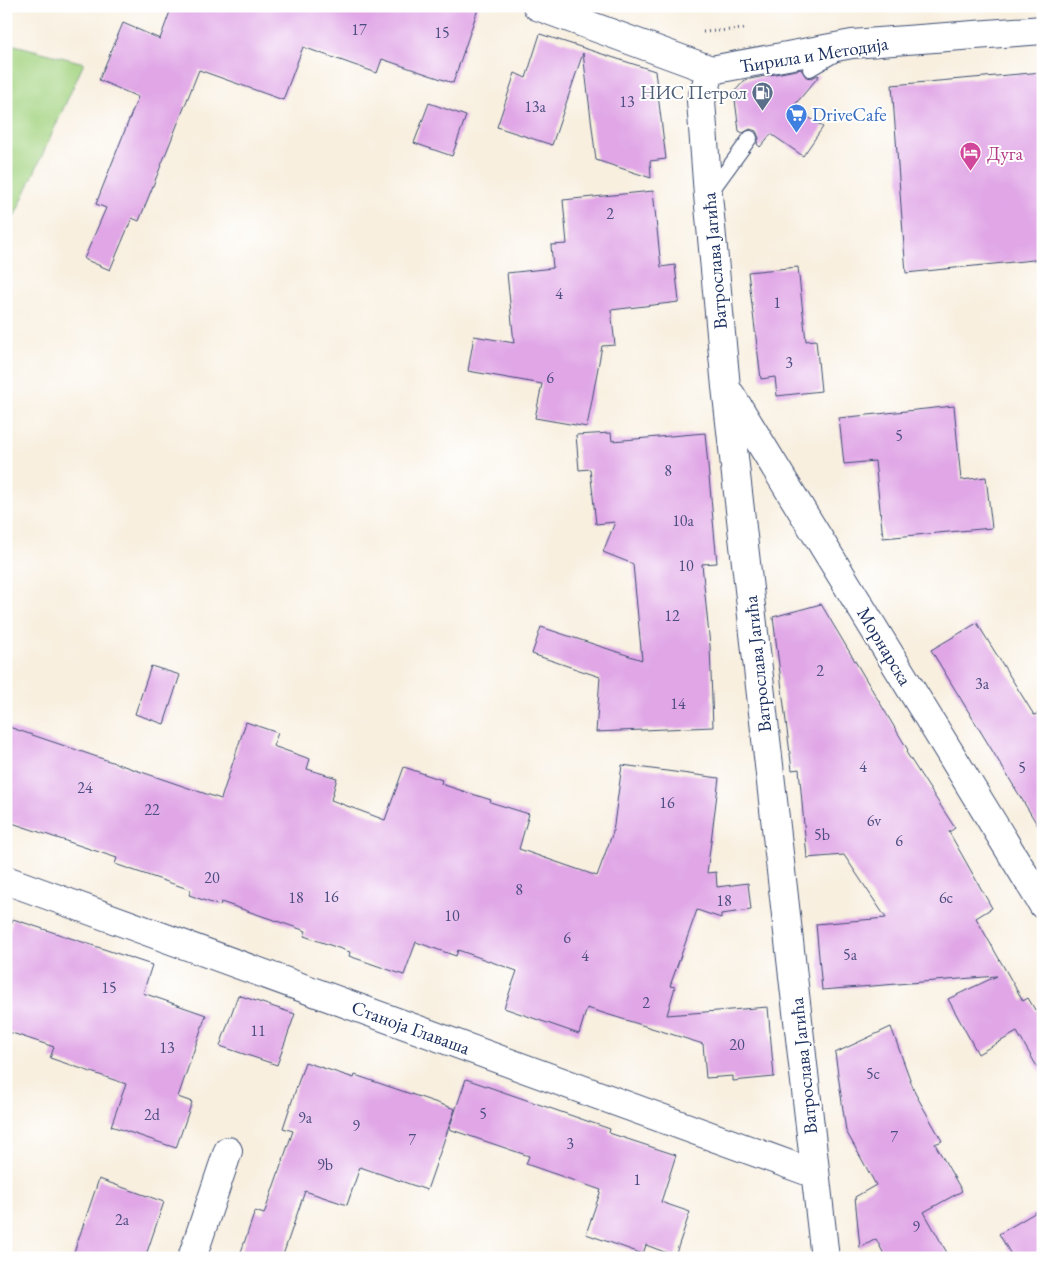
<svg xmlns="http://www.w3.org/2000/svg" width="1049" height="1264" viewBox="0 0 1049 1264" font-family="'EB Garamond',serif">
  <style>
    .green { fill: #a4d482; stroke: #608270 }
    .building { fill: #e0a6e6 }
    .lines { fill: none; stroke-linecap: round; stroke-linejoin: round }
    .lane-casing { stroke: #3c4c71; stroke-width: 16 }
    .street-casing { stroke: #3c4c71; stroke-width: 30 }
    .secondary-casing { stroke: #3c4c71; stroke-width: 30 }
    .path { stroke: #3c4c71; stroke-width: 3; stroke-dasharray: 1 4; stroke-linecap: butt }
    .lane { stroke: #fff; stroke-width: 14 }
    .street { stroke: #fff; stroke-width: 28 }
    .secondary { stroke: #fff; stroke-width: 28 }
    .labels { text-anchor: middle; stroke-width: 4; stroke-linejoin: round; paint-order: stroke }
    .number-label { font-size: 16px; fill: #4c4d80 }
    .street-label { font-size: 19px; fill: #1b2f5e; stroke: #fff }
    .service-label { font-size: 19px; fill: #4e5e75; stroke: #fff; text-anchor: end }
    .shop-label { font-size: 19px; fill: #366cbe; stroke: #fff; text-anchor: start }
    .hotel-label { font-size: 19px; fill: #b23c85; stroke: #fff; text-anchor: start }
  </style>
  <rect width="100%" height="100%" fill="#fff"/>
  <filter id="ink" filterUnits="userSpaceOnUse"><feTurbulence type="fractalNoise" baseFrequency=".02" numOctaves="2"/><feDisplacementMap in="SourceGraphic" scale="10" xChannelSelector="R" yChannelSelector="G"/><feConvolveMatrix kernelMatrix="1 2 1 2 8 2 1 2 1" color-interpolation-filters="sRGB"/></filter>
  <filter id="wash" filterUnits="userSpaceOnUse"><feTurbulence type="fractalNoise" baseFrequency=".0096" numOctaves="4" result="noise"/><feDisplacementMap in="SourceGraphic" scale="20" xChannelSelector="R" yChannelSelector="G"/><feGaussianBlur stdDeviation="1.12" result="paint"/><feColorMatrix in="noise" values="0 0 0 0 0 0 0 0 0 0 0 0 0 0 0 0 0 1.4 0 .05"/><feComposite in="paint" operator="in"/></filter>
  <g filter="url(#wash)">
    <rect width="100%" height="100%" fill="#f8efdf"/>
    <polygon class="green" points="7,43 84,63 6,235 6,44"/>
    <g id="blocks">
      <g class="building">
        <polygon points="172,6 479,6 453,83 382,59 377,73 303,47 283,100 199,70 139,221 132,218 110,270 84,259 106,208 96,204 138,97 99,80 123,23 160,39"/>
        <polygon points="540,34 655,71 666,159 650,161 651,178 596,160 583,53 552,145 497,127 515,73 526,78"/>
        <polygon points="801,69 806,77 811,78 818,75 819,76 793,107 823,127 803,156 771,134 760,147 757,144 759,138 756,131 750,129 743,133 739,131 734,92 745,80"/>
        <polygon points="1043,72 1043,259 906,273 892,85"/>
        <polygon points="429,103 466,116 452,156 414,143"/>
        <polygon points="653,191 661,267 675,265 679,302 611,310 615,345 602,346 587,427 535,418 542,384 468,371 474,336 514,343 507,273 553,268 551,245 567,244 563,200"/>
        <polygon points="798,267 806,341 816,340 821,391 777,396 775,377 761,379 748,272"/>
        <polygon points="954,406 961,480 986,477 992,528 883,538 875,461 844,464 839,418"/>
        <polygon points="611,433 612,441 705,433 717,563 702,564 710,646 713,727 596,732 600,677 532,654 541,627 642,660 633,564 603,552 615,522 596,524 590,469 579,470 576,435"/>
        <polygon points="821,604 908,750 906,752 955,828 949,832 992,908 976,918 1023,1001 1028,998 1043,1023 1043,1077 1017,1032 978,1054 948,999 997,976 822,990 816,924 886,918 844,855 807,858 799,769 792,770 773,617"/>
        <polygon points="977,623 1034,715 1043,712 1043,834 931,650"/>
        <polygon points="151,666 180,675 164,724 135,714"/>
        <polygon points="246,722 278,733 273,746 310,759 307,769 337,778 331,800 385,820 404,767 442,780 441,784 491,800 490,802 529,814 519,849 597,876 613,832 622,765 719,778 707,873 716,872 717,887 748,883 751,910 721,914 721,918 697,910 670,986 675,987 667,1015 768,1007 774,1077 733,1081 733,1076 706,1078 703,1044 587,1008 579,1034 504,1008 517,971 458,950 456,956 416,942 404,975 349,956 350,952 304,936 306,931 221,902 220,906 189,895 191,890 115,864 117,858 6,821 6,726 221,799"/>
        <polygon points="13,919 152,965 143,993 206,1015 178,1097 192,1102 176,1148 111,1126 126,1084 50,1058 54,1047 6,1031 6,939"/>
        <polygon points="238,995 295,1014 277,1065 220,1046"/>
        <polygon points="891,1027 915,1093 942,1141 935,1144 962,1191 924,1212 950,1258 886,1258 876,1239 860,1248 855,1197 876,1185 846,1131 835,1053"/>
        <polygon points="305,1062 354,1078 355,1075 455,1109 427,1190 360,1167 347,1205 305,1191 282,1258 239,1258 255,1211 264,1214 293,1131 283,1128"/>
        <polygon points="466,1079 610,1129 609,1133 676,1155 661,1202 690,1212 675,1256 646,1245 643,1254 586,1234 601,1190 526,1164 529,1156 449,1129"/>
        <polygon points="99,1179 164,1202 145,1258 72,1258"/>
        <polygon points="1043,1208 1043,1258 1013,1258 999,1234"/>
      </g>
    </g>
  </g>
  <g filter="url(#ink)">
    <use href="#blocks" fill-opacity="0" stroke="#3c4c71" stroke-width="1"/>
    <g class="lines">
      <defs>
        <g id="lane">
          <polyline points="810,69 834,55"/>
          <polyline points="710,193 750,138"/>
        </g>
        <g id="street">
          <polyline points="731,395 1043,905"/>
          <polyline points="6,880 815,1174"/>
          <polyline points="192,1258 228,1151"/>
          <polyline points="825,1258 726,387 708,195 701,101 711,70 852,44 1043,30"/>
        </g>
        <polyline id="secondary" points="537,6 711,70"/>
      </defs>
      <use href="#lane" class="lane-casing"/>
      <use href="#street" class="street-casing"/>
      <use href="#secondary" class="secondary-casing"/>
      <polyline class="path" points="703,32 744,29"/>
      <use href="#lane" class="lane"/>
      <use href="#street" class="street"/>
      <use href="#secondary" class="secondary"/>
    </g>
  </g>
  <defs>
    <symbol id="fuel-pin" viewBox="-11 -11 22 30"><path d="M0 17L-7.5 6A9.5 9.5 0 1 1 7.5 6Z" fill="#5c6f8a" stroke="#fff"/><path d="M-5.5-6h7V0h2V4h1.3V-2.5L3-4.5l.8-.8L6-3V5H2.5V1h-1V6h-7ZM-4.2-4.7v3.2H.2V-4.7Z" fill="#fff"/></symbol>
    <symbol id="supermarket-pin" viewBox="-11 -11 22 30"><path d="M0 17L-7.5 6A9.5 9.5 0 1 1 7.5 6Z" fill="#3f7fe0" stroke="#fff"/><path d="M-6-5.5h2.5l.6 2H6L4.5 2H-2.5L-4.4-4H-6ZM-1.5 3.2a1.3 1.3 0 1 0 .1 0ZM3 3.2a1.3 1.3 0 1 0 .1 0Z" fill="#fff"/></symbol>
    <symbol id="hotel-pin" viewBox="-11 -11 22 30"><path d="M0 17L-7.5 6A9.5 9.5 0 1 1 7.5 6Z" fill="#d1479c" stroke="#fff"/><path d="M-6-4.5h1.5V1H6V5H4.5V3h-9V5H-6ZM-4 0a1.8 1.8 0 1 1 3.6 0ZM.5 0V-2.5h3Q6-2.5 6 0Z" fill="#fff"/></symbol>
  </defs>
  <g fill-rule="evenodd">
    <use href="#fuel-pin" x="750" y="80" width="25" height="34"/>
    <use href="#supermarket-pin" x="784" y="102" width="25" height="34"/>
    <use href="#hotel-pin" x="958" y="140" width="25" height="34"/>
  </g>
  <g class="labels">
    <g class="number-label">
      <text x="359" y="35">17</text>
      <text x="442" y="38">15</text>
      <text x="627" y="107">13</text>
      <text x="535" y="112">13a</text>
      <text x="610" y="219">2</text>
      <text x="559" y="299">4</text>
      <text x="777" y="308">1</text>
      <text x="789" y="368">3</text>
      <text x="550" y="383">6</text>
      <text x="899" y="441">5</text>
      <text x="668" y="476">8</text>
      <text x="683" y="526">10a</text>
      <text x="686" y="571">10</text>
      <text x="672" y="621">12</text>
      <text x="820" y="676">2</text>
      <text x="982" y="689">3a</text>
      <text x="678" y="709">14</text>
      <text x="863" y="772">4</text>
      <text x="1022" y="773">5</text>
      <text x="85" y="793">24</text>
      <text x="667" y="808">16</text>
      <text x="152" y="815">22</text>
      <text x="874" y="826">6v</text>
      <text x="822" y="840">5b</text>
      <text x="899" y="846">6</text>
      <text x="212" y="883">20</text>
      <text x="519" y="895">8</text>
      <text x="331" y="902">16</text>
      <text x="296" y="903">18</text>
      <text x="946" y="903">6c</text>
      <text x="724" y="906">18</text>
      <text x="452" y="921">10</text>
      <text x="567" y="943">6</text>
      <text x="850" y="960">5a</text>
      <text x="585" y="961">4</text>
      <text x="109" y="993">15</text>
      <text x="646" y="1008">2</text>
      <text x="258" y="1036">11</text>
      <text x="737" y="1050">20</text>
      <text x="167" y="1053">13</text>
      <text x="873" y="1079">5c</text>
      <text x="483" y="1119">5</text>
      <text x="152" y="1120">2d</text>
      <text x="305" y="1123">9a</text>
      <text x="356" y="1131">9</text>
      <text x="894" y="1142">7</text>
      <text x="412" y="1145">7</text>
      <text x="570" y="1149">3</text>
      <text x="325" y="1170">9b</text>
      <text x="637" y="1185">1</text>
      <text x="122" y="1225">2a</text>
      <text x="916" y="1232">9</text>
    </g>
    <g class="street-label">
      <text transform="translate(814 54) rotate(-9)" y="7">Ћирила и Методија</text>
      <text transform="translate(714 261) rotate(-95)" y="7">Ватрослава Јагића</text>
      <text transform="translate(885 646) rotate(59)" y="7">Морнарска</text>
      <text transform="translate(757 664) rotate(-96)" y="7">Ватрослава Јагића</text>
      <text transform="translate(411 1027) rotate(20)" y="7">Станоја Главаша</text>
      <text transform="translate(803 1066) rotate(-96)" y="7">Ватрослава Јагића</text>
    </g>
    <g class="service-label">
      <text x="747" y="99">НИС Петрол</text>
    </g>
    <g class="shop-label">
      <text x="812" y="121">DriveCafe</text>
    </g>
    <g class="hotel-label">
      <text x="987" y="160">Дуга</text>
    </g>
  </g>
  <rect width="1049" height="1264" fill="none" stroke="#fff" stroke-width="25"/>
</svg>
